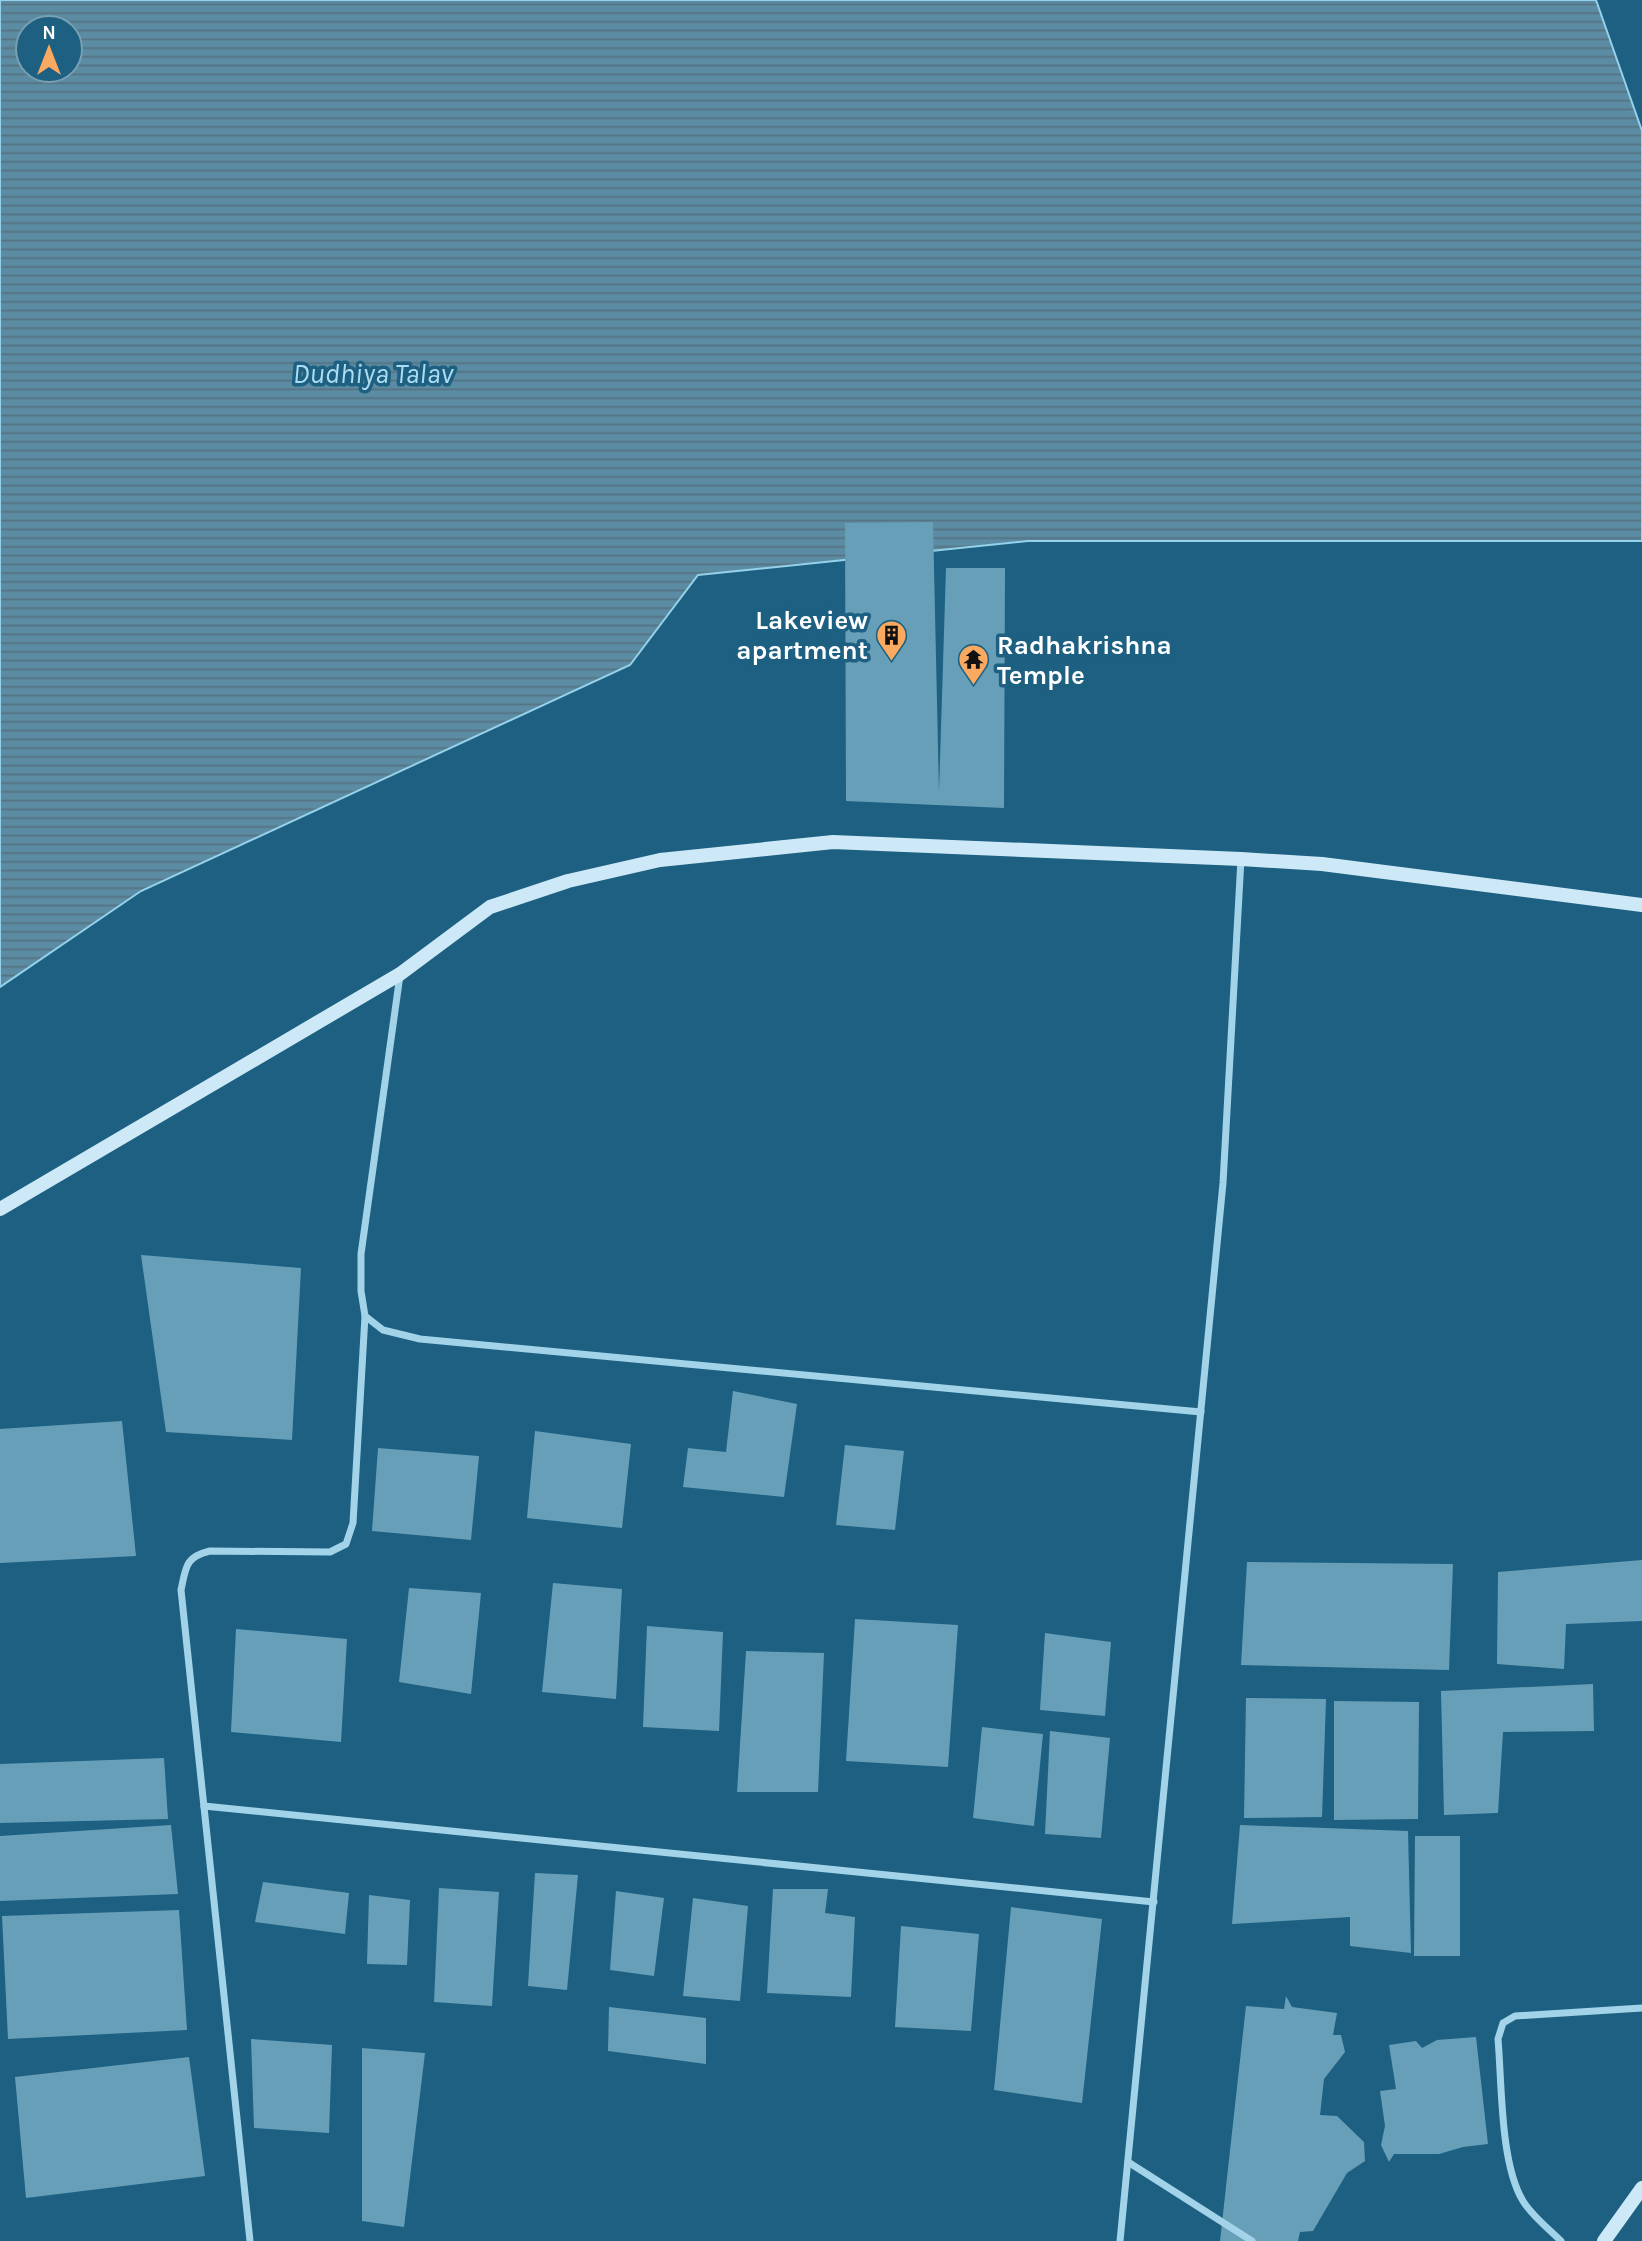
<svg xmlns="http://www.w3.org/2000/svg" width="1642" height="2241" viewBox="0 0 1642 2241" font-family="Karla,sans-serif">
  <style>
    .water { fill: url(#water-rules); stroke: #95d1eb; stroke-width: 2; fill-rule: evenodd }
    .building { fill: #679fb9 }
    .lines { fill: none; stroke-linecap: round; stroke-linejoin: round }
    .street { stroke: #a2d3e9; stroke-width: 7 }
    .secondary { stroke: #cde9f7; stroke-width: 14 }
    .labels { text-anchor: middle; stroke-width: 7; stroke-linejoin: round; paint-order: stroke }
    .poi-label { font-size: 26px; font-weight: bold; fill: #fff; stroke: #1d6081; text-anchor: end }
    .water-label { font-size: 28px; font-style: italic; fill: #addcf1; stroke: #1d6081 }
  </style>
  <defs>
    <pattern id="water-rules" width="6" height="5" patternUnits="userSpaceOnUse" patternTransform="scale(1.75)"><rect width="6" height="5" fill="#5b8ca3"/><path d="M0 2.5h6" fill="none" stroke="#557280"/></pattern>
  </defs>
  <rect width="100%" height="100%" fill="#1d6081"/>
  <path class="water" d="M0,0H1596L1642,131V541H1028L698,575L630,665L141,891L0,987ZM28,28H70V70H28Z"/>
  <g class="building">
    <polygon points="933,522 939,792 946,568 1005,568 1004,808 846,801 845,523"/>
    <polygon points="141,1255 301,1268 292,1440 166,1432"/>
    <polygon points="733,1391 797,1404 784,1497 683,1487 688,1448 726,1452"/>
    <polygon points="122,1421 136,1556 0,1563 0,1429"/>
    <polygon points="535,1431 631,1444 622,1528 527,1518"/>
    <polygon points="845,1445 904,1451 895,1530 836,1525"/>
    <polygon points="378,1448 479,1456 471,1540 372,1531"/>
    <polygon points="1642,1560 1642,1621 1566,1624 1564,1669 1497,1664 1498,1572"/>
    <polygon points="1247,1562 1453,1564 1449,1670 1241,1665"/>
    <polygon points="553,1583 622,1589 616,1699 542,1692"/>
    <polygon points="409,1588 481,1593 471,1694 399,1682"/>
    <polygon points="855,1619 958,1625 948,1767 846,1761"/>
    <polygon points="647,1626 723,1632 719,1731 643,1727"/>
    <polygon points="236,1629 347,1639 341,1742 231,1732"/>
    <polygon points="1045,1633 1111,1642 1105,1716 1040,1710"/>
    <polygon points="746,1651 824,1653 818,1792 737,1792"/>
    <polygon points="1593,1684 1594,1731 1503,1732 1498,1813 1444,1815 1441,1691"/>
    <polygon points="1246,1698 1326,1699 1322,1817 1244,1818"/>
    <polygon points="1334,1701 1419,1702 1418,1819 1334,1820"/>
    <polygon points="982,1727 1043,1734 1034,1826 973,1818"/>
    <polygon points="1050,1731 1110,1738 1101,1838 1045,1834"/>
    <polygon points="164,1758 168,1819 0,1823 0,1764"/>
    <polygon points="171,1825 178,1894 0,1901 0,1836"/>
    <polygon points="1240,1825 1408,1831 1411,1953 1350,1946 1350,1917 1232,1924"/>
    <polygon points="1415,1836 1460,1836 1460,1956 1414,1956"/>
    <polygon points="535,1873 578,1875 567,1990 528,1986"/>
    <polygon points="263,1882 349,1893 345,1934 255,1922"/>
    <polygon points="439,1888 499,1892 492,2006 434,2002"/>
    <polygon points="773,1889 828,1889 825,1913 855,1917 851,1997 767,1993"/>
    <polygon points="616,1891 664,1898 654,1976 610,1970"/>
    <polygon points="369,1895 410,1900 407,1965 367,1964"/>
    <polygon points="693,1898 748,1906 740,2001 683,1996"/>
    <polygon points="1011,1907 1102,1919 1082,2103 994,2090"/>
    <polygon points="179,1910 187,2030 8,2039 2,1916"/>
    <polygon points="901,1926 979,1934 971,2031 895,2027"/>
    <polygon points="1286,1996 1292,2007 1337,2013 1333,2035 1341,2035 1345,2052 1324,2079 1320,2115 1337,2116 1364,2142 1365,2161 1347,2173 1313,2231 1300,2232 1298,2241 1220,2241 1246,2006 1284,2009"/>
    <polygon points="609,2007 706,2018 706,2064 608,2051"/>
    <polygon points="1476,2037 1488,2144 1463,2147 1439,2154 1394,2154 1389,2162 1381,2145 1385,2126 1380,2091 1396,2089 1389,2045 1416,2041 1422,2048 1437,2040"/>
    <polygon points="251,2039 332,2045 329,2133 254,2128"/>
    <polygon points="362,2048 425,2053 404,2227 362,2221"/>
    <polygon points="189,2057 205,2176 26,2198 15,2077"/>
  </g>
  <g class="lines">
    <g class="street">
      <polyline points="400,975 361,1254 361,1291 365,1316 383,1330 420,1339 1201,1412"/>
      <polyline points="204,1806 1154,1902"/>
      <polyline points="1128,2162 1252,2241"/>
      <path d="M250,2241L181,1590C186,1567 185,1557 210,1551L330,1552L346,1544L353,1523L365,1316"/>
      <polyline points="1120,2241 1223,1183 1241,859"/>
      <path d="M1561,2241C1549,2229 1532,2216 1523,2201C1500,2163 1502,2084 1498,2039L1503,2023L1515,2016L1642,2008"/>
    </g>
    <g class="secondary">
      <polyline points="0,1209 400,974 490,907 568,881 660,860 833,842 1241,859 1322,864 1642,905"/>
      <polyline points="1604,2241 1642,2188"/>
    </g>
  </g>
  <defs>
    <symbol id="building-pin" viewBox="-11 -11 22 30"><path d="M0 17L-7.5 6A9.5 9.5 0 1 1 7.5 6Z" fill="#f9a960" stroke="#1d6081"/><path d="M-4-6H4V6H1V3H-1V6H-4ZM-2.5-4.3h1.7v1.8h-1.7ZM.8-4.3h1.7v1.8H.8ZM-2.5-1h1.7V.8h-1.7ZM.8-1h1.7V.8H.8Z" fill="#111"/></symbol>
    <symbol id="temple-pin" viewBox="-11 -11 22 30"><path d="M0 17L-7.5 6A9.5 9.5 0 1 1 7.5 6Z" fill="#f9a960" stroke="#1d6081"/><path d="M0-6L5-2H3V0L6.5 2.5H4V6H1.5V3h-3V6H-4V2.5H-6.5L-3 0V-2H-5Z" fill="#111"/></symbol>
  </defs>
  <g fill-rule="evenodd">
    <use href="#building-pin" x="874" y="618" width="35" height="47"/>
    <use href="#temple-pin" x="956" y="642" width="35" height="47"/>
  </g>
  <g class="labels">
    <g class="poi-label">
      <text x="868" y="629">Lakeview<tspan x="868" dy="30">apartment</tspan></text>
      <text x="997" y="654" text-anchor="start">Radhakrishna<tspan x="997" dy="30">Temple</tspan></text>
    </g>
    <g class="water-label">
      <text x="373" y="383">Dudhiya Talav</text>
    </g>
  </g>
  <g transform="translate(49 49)"><circle r="33" fill="#1d6081" stroke="#77a0b3" stroke-width="2"/>
  <path d="M0-5L12 26L0 18L-12 26Z" fill="#f9a960"/>
  <text y="-10" font-size="19" font-weight="bold" text-anchor="middle" fill="#ffffff">N</text>
  </g>
</svg>
